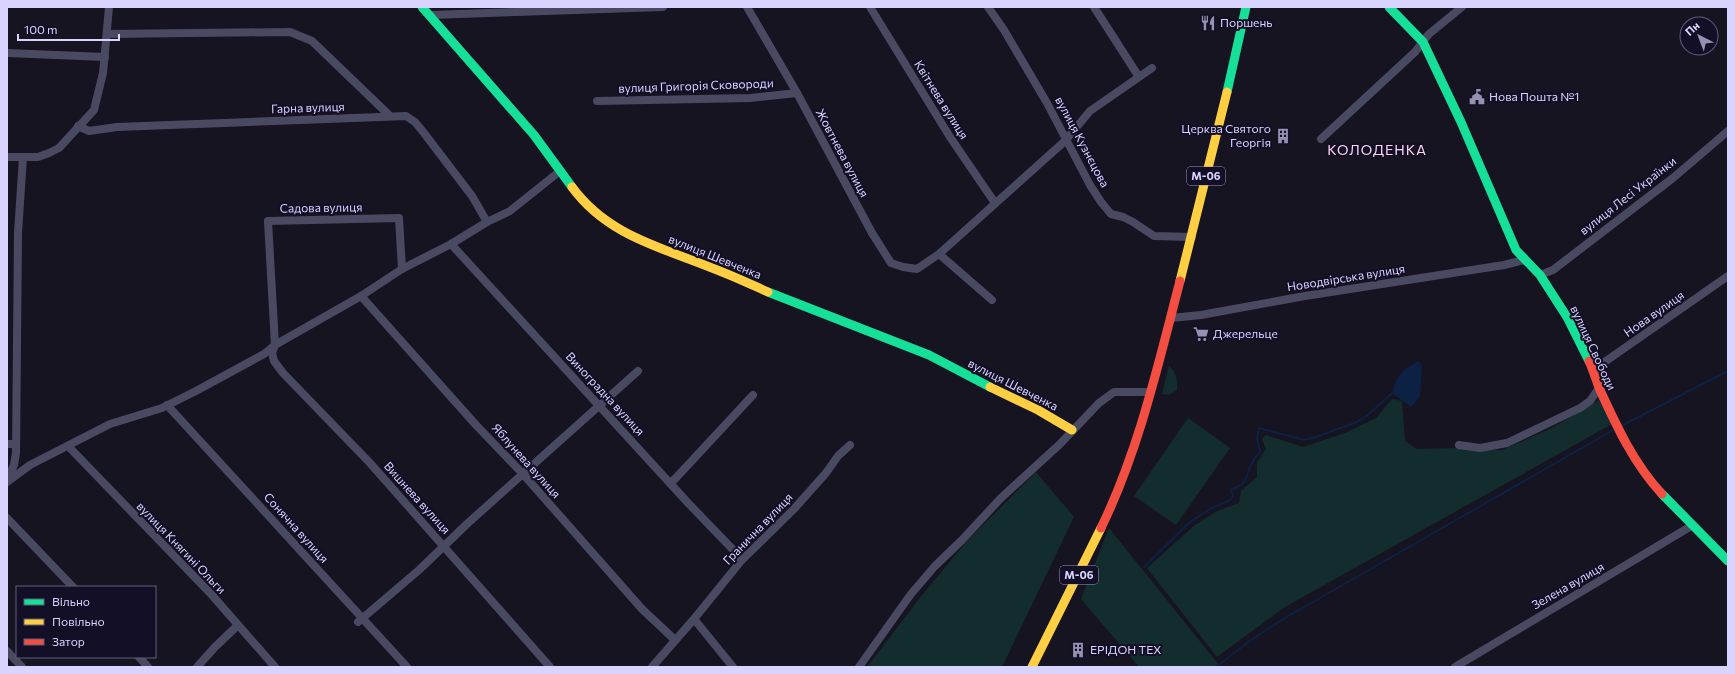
<svg xmlns="http://www.w3.org/2000/svg" width="1735" height="674" viewBox="0 0 1735 674" font-family="Commissioner,sans-serif">
  <style>
    .green { fill: #132c2d }
    .water { fill: #0d2144 }
    .lines { fill: none; stroke-linecap: round; stroke-linejoin: round }
    .stream { stroke: #0d2144; stroke-width: 2 }
    .street { stroke: #4a4962; stroke-width: 8 }
    .fast { stroke: #16e098; stroke-width: 9 }
    .slow { stroke: #ffcf43; stroke-width: 9 }
    .jam { stroke: #f24e42; stroke-width: 9 }
    .labels { text-anchor: middle; stroke-width: 4; stroke-linejoin: round; paint-order: stroke }
    .shield { fill: #130f26; stroke: #9e99be; stroke-width: 1 }
    .shield-label { font-size: 11px; font-weight: bold; fill: #d9d4ff }
    .poi-label { font-size: 12px; fill: #d9d4ff; stroke: #130f26; text-anchor: start }
    .street-label { font-size: 12px; fill: #d9d4ff; stroke: #130f26 }
    .quarter-label { font-size: 14px; letter-spacing: 1px; fill: #ffd6f0; stroke: #130f26 }
  </style>
  <rect width="100%" height="100%" fill="#161421"/>
  <g class="green">
    <path d="M1169,365C1176,373 1178,379 1177,390L1169,395L1162,394Z"/>
    <polygon points="1392,399 1402,401 1405,441 1417,449 1457,448 1502,450 1552,428 1601,399 1612,424 1285,607 1217,657 1147,568 1195,525 1217,511 1239,503 1241,491 1257,477 1257,462 1266,449 1262,439 1266,435 1303,447 1345,433 1376,418"/>
    <polygon points="1188,418 1230,448 1176,525 1134,496"/>
    <polygon points="1036,472 1074,517 1002,667 867,667 918,600 967,541"/>
    <polygon points="1109,528 1219,665 1216,667 1139,667 1081,599"/>
  </g>
  <path class="water" d="M1419,361L1422,366L1420,397L1411,407L1392,393C1397,375 1402,369 1419,361Z"/>
  <g class="lines">
    <g class="stream">
      <polyline points="1621,426 1728,371"/>
      <path d="M1144,567L1190,522L1210,509L1230,500L1233,496L1231,490C1251,481 1244,477 1252,463C1254,459 1257,455 1260,452L1257,438L1259,428L1304,440L1316,437L1357,422L1368,415L1392,393"/>
      <polyline points="1216,667 1251,640 1285,618 1615,429"/>
    </g>
    <g class="street">
      <polyline points="747,7 797,93 872,233 891,263 903,267 917,269 939,254 1065,141 1090,111 1152,68"/>
      <polyline points="870,7 950,137 995,203"/>
      <polyline points="988,7 1004,30 1047,103 1090,185 1101,202 1111,214 1123,217 1133,222 1154,236 1192,237"/>
      <polyline points="1094,7 1139,77"/>
      <polyline points="430,15 663,7"/>
      <polyline points="107,34 290,32 312,41 390,116"/>
      <polyline points="7,53 105,57"/>
      <polyline points="597,101 750,98 797,93"/>
      <polyline points="78,126 89,131 117,127 406,116 415,122 424,133 472,196 487,222"/>
      <polyline points="1321,139 1415,52 1429,34 1462,7"/>
      <polyline points="7,157 38,157 49,153 59,148 94,110 103,73 109,7"/>
      <polyline points="451,244 689,504 742,559"/>
      <polyline points="939,254 992,300"/>
      <polyline points="402,269 399,218 268,221 275,345 272,353 274,361 283,373 370,463 550,667"/>
      <polyline points="1540,275 1553,270 1673,178 1728,131"/>
      <polyline points="361,296 476,425 523,474 642,609 675,640"/>
      <polyline points="1171,318 1201,315 1305,296 1504,265 1524,260"/>
      <polyline points="1593,370 1728,276"/>
      <polyline points="167,405 407,667"/>
      <polyline points="7,444 16,444"/>
      <polyline points="1459,445 1480,448 1507,443 1580,408 1590,401 1599,388"/>
      <polyline points="68,446 211,594 275,667"/>
      <polyline points="7,480 14,465 16,453 18,233 23,157"/>
      <polyline points="7,482 30,465 110,424 162,408 196,391 264,354 275,345 361,296 402,269 451,244 487,222 510,211 560,171"/>
      <polyline points="669,482 674,480 753,395"/>
      <polyline points="7,518 73,587"/>
      <polyline points="694,619 733,667"/>
      <polyline points="358,622 419,570 468,523 638,371"/>
      <polyline points="7,651 22,667"/>
      <polyline points="139,657 148,667"/>
      <polyline points="197,667 215,647 237,626"/>
      <polyline points="652,667 694,619 741,561 794,509 826,473 838,456 850,445"/>
      <polyline points="859,667 911,594 935,566 962,540 1001,498 1060,444 1099,403 1114,392 1151,392"/>
      <polyline points="1455,667 1693,525"/>
    </g>
    <g class="fast">
      <polyline points="422,7 534,135 572,187"/>
      <polyline points="1389,7 1423,42 1461,122 1516,250 1540,275 1567,317 1589,361"/>
      <polyline points="1227,92 1246,7"/>
      <polyline points="768,292 929,355 990,387"/>
      <polyline points="1662,494 1728,561"/>
    </g>
    <g class="slow">
      <path d="M572,187C607,235 660,247 712,268C731,275 750,284 768,292"/>
      <polyline points="1180,281 1227,92"/>
      <polyline points="990,387 1038,410 1072,430"/>
      <polyline points="1032,667 1101,528"/>
    </g>
    <g class="jam">
      <path d="M1589,361C1593,370 1596,380 1600,390C1617,427 1634,464 1662,494"/>
      <path d="M1101,528C1139,450 1158,365 1180,281"/>
    </g>
  </g>
  <defs>
    <symbol id="restaurant-bare" viewBox="-9 -9 18 18"><path d="M-5-6h1v4h1v-4h1v4h1v-4h1v5L-1.5 .5V6h-2V.5L-5-1ZM5-6V6H3V1.5H1.5Q1.5-4 5-6Z" fill="#9591b1" stroke="#130f26" stroke-width="2.5" paint-order="stroke"/></symbol>
    <symbol id="civic-bare" viewBox="-9 -9 18 18"><path d="M-.6-6.5H3V-4.5H.6V-3L4-1V1h2V6H-6V1h2V-1L-.6-3ZM-1.2 2.5V6h2.4V2.5Z" fill="#9591b1" stroke="#130f26" stroke-width="2.5" paint-order="stroke"/></symbol>
    <symbol id="building-bare" viewBox="-9 -9 18 18"><path d="M-4-6H4V6H1V3H-1V6H-4ZM-2.5-4.3h1.7v1.8h-1.7ZM.8-4.3h1.7v1.8H.8ZM-2.5-1h1.7V.8h-1.7ZM.8-1h1.7V.8H.8Z" fill="#9591b1" stroke="#130f26" stroke-width="2.5" paint-order="stroke"/></symbol>
    <symbol id="supermarket-bare" viewBox="-9 -9 18 18"><path d="M-6-5.5h2.5l.6 2H6L4.5 2H-2.5L-4.4-4H-6ZM-1.5 3.2a1.3 1.3 0 1 0 .1 0ZM3 3.2a1.3 1.3 0 1 0 .1 0Z" fill="#9591b1" stroke="#130f26" stroke-width="2.5" paint-order="stroke"/></symbol>
  </defs>
  <g fill-rule="evenodd">
    <use href="#restaurant-bare" x="1197" y="12" width="22" height="22"/>
    <use href="#civic-bare" x="1466" y="86" width="22" height="22"/>
    <use href="#building-bare" x="1272" y="125" width="22" height="22"/>
    <use href="#supermarket-bare" x="1190" y="323" width="22" height="22"/>
    <use href="#building-bare" x="1067" y="639" width="22" height="22"/>
  </g>
  <g class="labels">
    <g class="shield">
      <rect x="1187" y="167" width="38" height="18" rx="3"/>
      <rect x="1060" y="566" width="38" height="18" rx="3"/>
    </g>
    <g class="shield-label">
      <text x="1206" y="180">М-06</text>
      <text x="1079" y="579">М-06</text>
    </g>
    <g class="poi-label">
      <text x="1220" y="27">Поршень</text>
      <text x="1489" y="101">Нова Пошта №1</text>
      <text x="1271" y="133" text-anchor="end">Церква Святого<tspan x="1271" dy="14">Георгія</tspan></text>
      <text x="1213" y="338">Джерельце</text>
      <text x="1090" y="654">ЕРІДОН ТЕХ</text>
    </g>
    <g class="street-label">
      <text transform="translate(696 86) rotate(-2)" y="4">вулиця Григорія Сковороди</text>
      <text transform="translate(941 100) rotate(58)" y="4">Квітнева вулиця</text>
      <text transform="translate(308 108) rotate(-2)" y="4">Гарна вулиця</text>
      <text transform="translate(1082 142) rotate(62)" y="4">вулиця Кузнєцова</text>
      <text transform="translate(842 153) rotate(62)" y="4">Жовтнева вулиця</text>
      <text transform="translate(1628 196) rotate(-38)" y="4">вулиця Лесі Українки</text>
      <text transform="translate(321 208) rotate(-1)" y="4">Садова вулиця</text>
      <text transform="translate(715 257) rotate(22)" y="4">вулиця Шевченка</text>
      <text transform="translate(1346 278) rotate(-9)" y="4">Новодвірська вулиця</text>
      <text transform="translate(1654 314) rotate(-35)" y="4">Нова вулиця</text>
      <text transform="translate(1593 348) rotate(65)" y="4">вулиця Свободи</text>
      <text transform="translate(1013 385) rotate(27)" y="4">вулиця Шевченка</text>
      <text transform="translate(605 394) rotate(47)" y="4">Виноградна вулиця</text>
      <text transform="translate(526 461) rotate(48)" y="4">Яблунева вулиця</text>
      <text transform="translate(417 498) rotate(48)" y="4">Вишнева вулиця</text>
      <text transform="translate(296 528) rotate(48)" y="4">Сонячна вулиця</text>
      <text transform="translate(758 529) rotate(-46)" y="4">Гранична вулиця</text>
      <text transform="translate(181 548) rotate(46)" y="4">вулиця Княгині Ольги</text>
      <text transform="translate(1568 586) rotate(-30)" y="4">Зелена вулиця</text>
    </g>
    <g class="quarter-label">
      <text x="1377" y="155">КОЛОДЕНКА</text>
    </g>
  </g>
  <rect width="1735" height="674" fill="none" stroke="#d9d4ff" stroke-width="16"/>
  <rect x="16" y="586" width="140" height="72" fill="#130f26" stroke="#625e7d"/>
  <rect x="24" y="599" width="20" height="6" fill="#16e098" stroke="#625e7d"/>
  <text x="52" y="606" font-size="12" fill="#d9d4ff">Вільно</text>
  <rect x="24" y="619" width="20" height="6" fill="#ffcf43" stroke="#625e7d"/>
  <text x="52" y="626" font-size="12" fill="#d9d4ff">Повільно</text>
  <rect x="24" y="639" width="20" height="6" fill="#f24e42" stroke="#625e7d"/>
  <text x="52" y="646" font-size="12" fill="#d9d4ff">Затор</text>
  <g transform="translate(1699 36) rotate(318)"><circle r="19" fill="#130f26" stroke="#625e7d"/>
  <path d="M0-3L7 15L0 10L-7 15Z" fill="#9591b1"/>
  <text y="-6" font-size="11" font-weight="bold" text-anchor="middle" fill="#d9d4ff">Пн</text>
  </g>
  <path d="M18 34v6h101v-6" fill="none" stroke="#d9d4ff" stroke-width="2"/>
  <text x="24" y="34" font-size="12" fill="#d9d4ff" stroke="#130f26" stroke-width="3" paint-order="stroke">100 m</text>
</svg>
